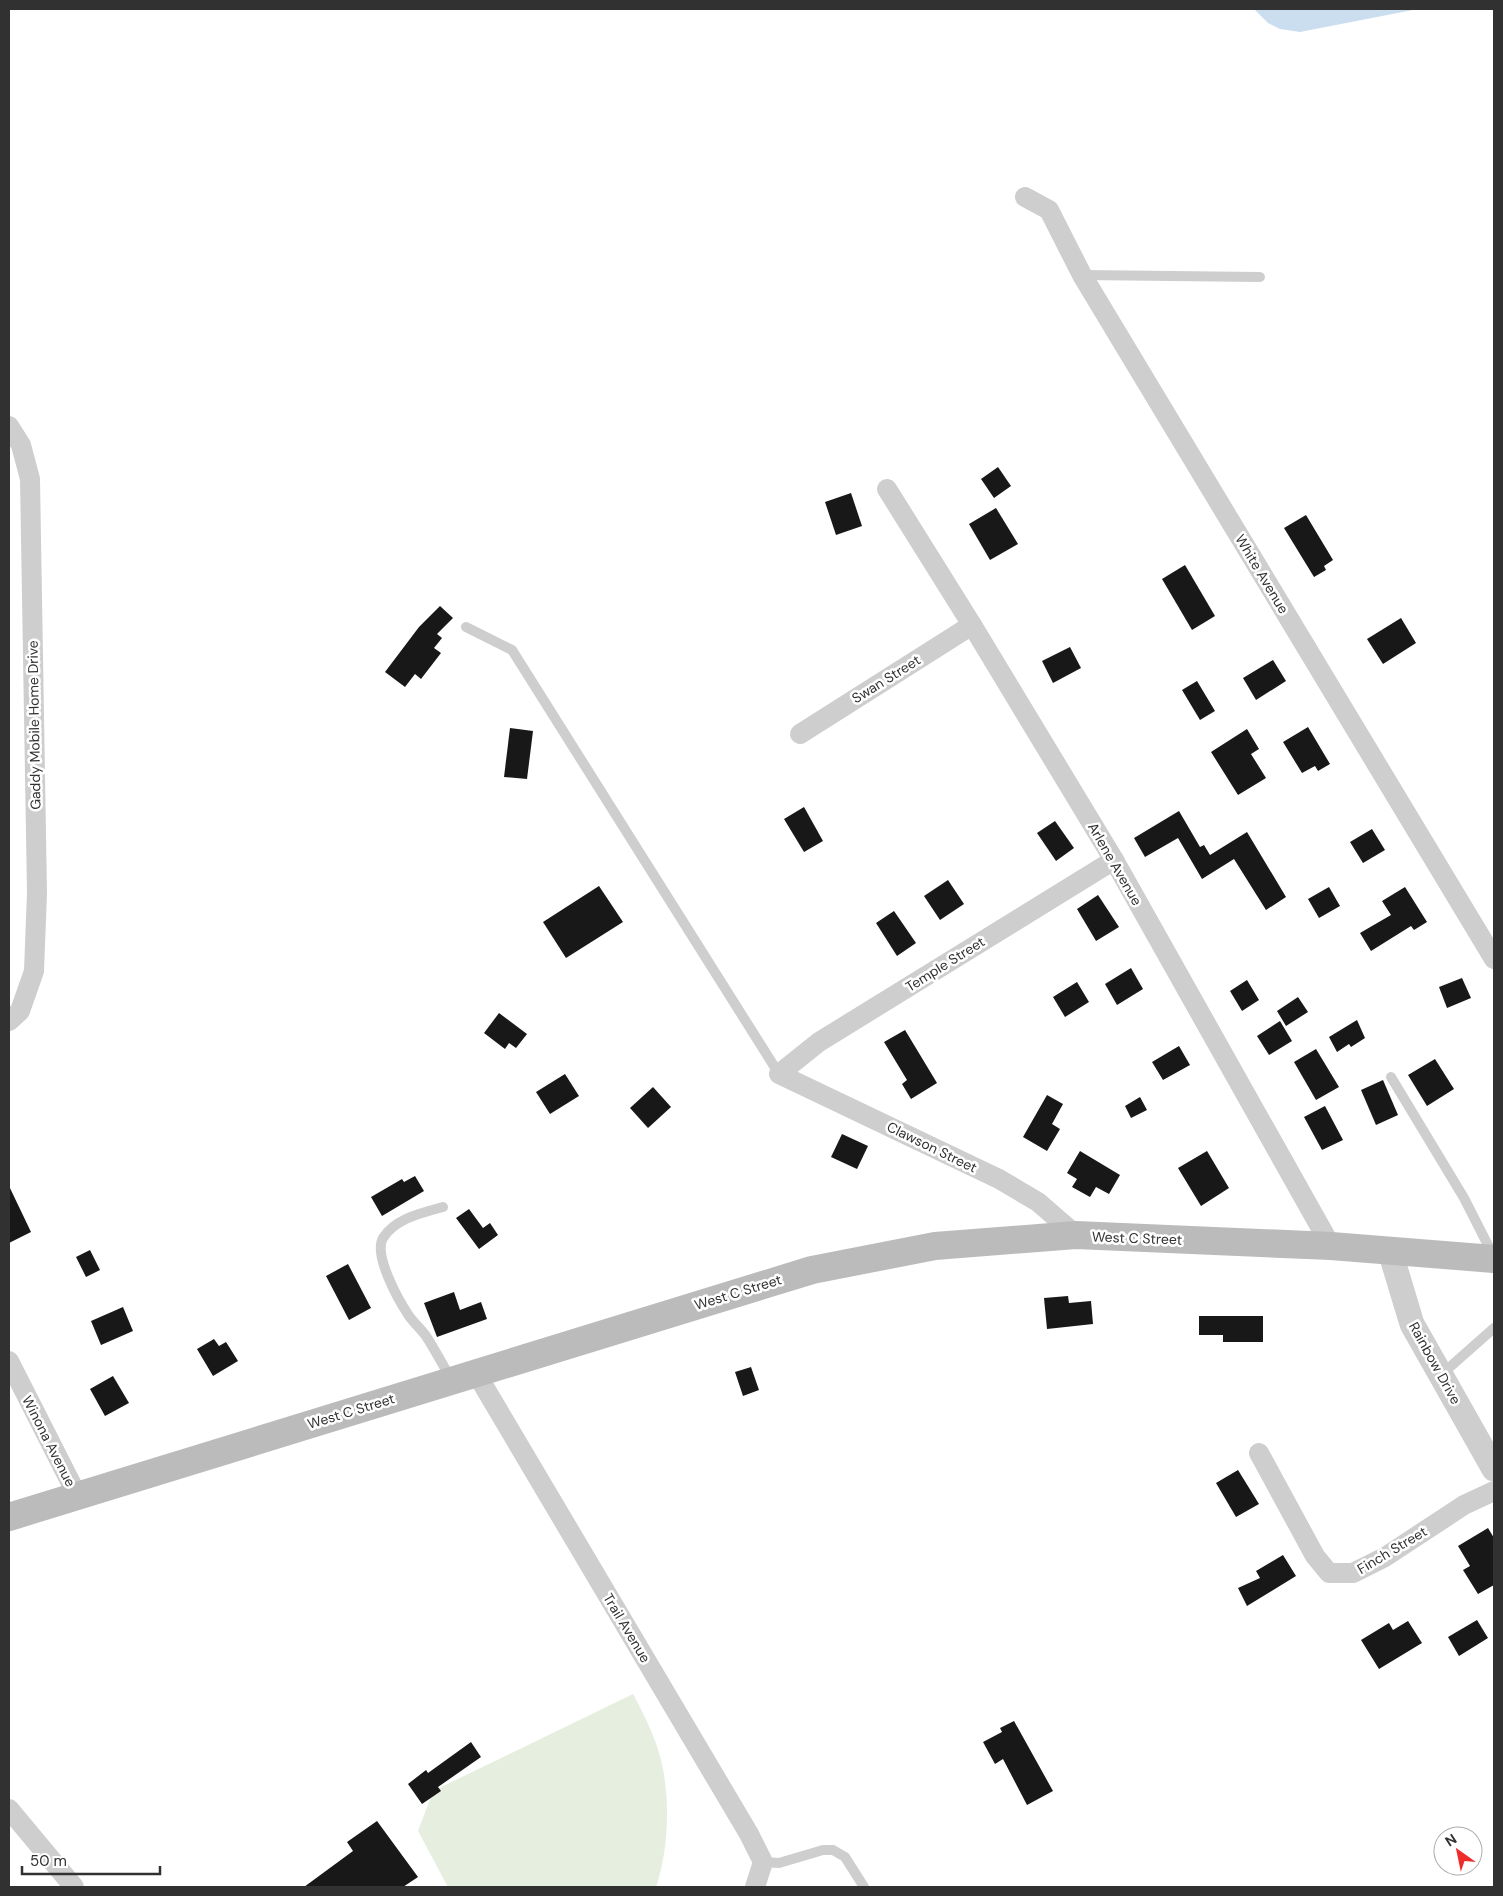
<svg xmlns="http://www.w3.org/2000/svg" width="1503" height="1896" viewBox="0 0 1503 1896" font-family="'DM Sans',sans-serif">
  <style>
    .green { fill: #e6eedf }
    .water { fill: #cadeef }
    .building { fill: #181818 }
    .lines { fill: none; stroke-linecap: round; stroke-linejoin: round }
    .service { stroke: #cecece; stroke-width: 10 }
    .minor { stroke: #cecece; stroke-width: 20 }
    .tertiary { stroke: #cecece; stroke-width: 25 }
    .secondary { stroke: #bbb; stroke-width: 28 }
    .labels { text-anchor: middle; stroke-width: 5; stroke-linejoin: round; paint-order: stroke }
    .street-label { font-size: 14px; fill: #313131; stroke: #fff }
  </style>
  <rect width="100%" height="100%" fill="#fff"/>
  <path class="green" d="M633,1694C646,1718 658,1743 663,1769C670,1807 668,1851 656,1887H448L418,1831L433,1791Z"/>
  <polygon class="water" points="1254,9 1418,9 1300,32 1280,29 1268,23"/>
  <g class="building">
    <polygon points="998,467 1011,486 994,498 981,479"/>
    <polygon points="851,493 862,526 836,535 825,502"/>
    <polygon points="996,508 1018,544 990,560 969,524"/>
    <polygon points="1306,515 1333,560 1324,566 1326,570 1314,577 1284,528"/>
    <polygon points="1185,565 1215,616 1192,630 1162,579"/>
    <polygon points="440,606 453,618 437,634 442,638 434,648 441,653 421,679 415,674 405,687 385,672 419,627"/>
    <polygon points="1401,618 1416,643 1383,664 1367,639"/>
    <polygon points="1070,647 1081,668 1053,683 1042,661"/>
    <polygon points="1273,660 1286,681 1256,700 1243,678"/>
    <polygon points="1197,681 1215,711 1200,720 1182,690"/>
    <polygon points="1308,727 1330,764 1318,771 1315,766 1302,773 1283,742"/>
    <polygon points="510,728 533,731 527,779 504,777"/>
    <polygon points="1247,729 1259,749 1251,754 1266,778 1238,795 1211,752"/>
    <polygon points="804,807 823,841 804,852 784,819"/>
    <polygon points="1179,811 1200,847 1204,845 1210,855 1247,832 1286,897 1266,910 1234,859 1202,879 1178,838 1145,857 1134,838"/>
    <polygon points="1055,821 1074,848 1056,861 1037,833"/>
    <polygon points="1372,829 1385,850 1363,863 1350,842"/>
    <polygon points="948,880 964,904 940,920 924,896"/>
    <polygon points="599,886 623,922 566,958 543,922"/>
    <polygon points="1329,887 1340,906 1319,918 1308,899"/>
    <polygon points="1405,887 1427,922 1414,930 1411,926 1371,951 1360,933 1391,915 1382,901"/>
    <polygon points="1098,895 1119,927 1096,941 1077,909"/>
    <polygon points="894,911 916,943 897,956 876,923"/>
    <polygon points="1131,968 1143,989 1117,1005 1105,984"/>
    <polygon points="1462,978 1471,998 1447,1008 1439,987"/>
    <polygon points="1247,980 1259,1000 1242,1011 1230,991"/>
    <polygon points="1077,982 1089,1002 1065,1017 1053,997"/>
    <polygon points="1298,997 1308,1012 1286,1026 1277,1011"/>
    <polygon points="499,1013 527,1034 516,1048 509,1043 505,1049 484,1033"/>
    <polygon points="1357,1020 1365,1038 1351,1047 1349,1044 1337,1052 1329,1037"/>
    <polygon points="1280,1021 1292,1041 1269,1055 1257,1036"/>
    <polygon points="905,1030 937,1083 911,1099 902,1084 907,1080 884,1042"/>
    <polygon points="1179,1046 1190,1065 1163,1080 1152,1062"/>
    <polygon points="1316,1049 1339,1087 1316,1100 1294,1062"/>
    <polygon points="1435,1059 1454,1089 1427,1106 1408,1075"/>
    <polygon points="565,1074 579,1096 550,1114 536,1092"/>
    <polygon points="1383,1080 1398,1115 1376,1125 1361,1090"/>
    <polygon points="653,1087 671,1107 648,1128 630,1108"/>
    <polygon points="1047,1095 1063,1104 1052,1124 1060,1129 1047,1151 1023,1137"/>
    <polygon points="1140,1097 1147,1110 1131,1118 1125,1106"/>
    <polygon points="1325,1106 1343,1140 1322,1150 1304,1117"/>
    <polygon points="842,1134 868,1146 857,1169 831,1157"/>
    <polygon points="1080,1151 1120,1175 1109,1194 1096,1187 1090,1197 1072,1187 1077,1179 1067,1173"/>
    <polygon points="1207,1151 1229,1188 1201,1206 1178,1168"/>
    <polygon points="415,1176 424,1191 382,1216 371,1197 402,1179 404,1182"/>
    <polygon points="9,1186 31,1232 9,1243"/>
    <polygon points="469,1209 483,1228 490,1223 498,1235 479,1249 456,1218"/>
    <polygon points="90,1250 100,1270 86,1277 76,1257"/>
    <polygon points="348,1264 371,1308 349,1320 326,1276"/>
    <polygon points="454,1292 460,1310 481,1302 487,1319 437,1337 424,1303"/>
    <polygon points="1068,1296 1069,1303 1091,1301 1093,1324 1047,1329 1044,1298"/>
    <polygon points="123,1307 133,1331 101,1345 91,1321"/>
    <polygon points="1199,1316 1263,1316 1263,1342 1223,1342 1223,1335 1199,1335"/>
    <polygon points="214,1339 219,1346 226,1342 238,1361 213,1376 197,1349"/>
    <polygon points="751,1367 759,1390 743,1396 735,1372"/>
    <polygon points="113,1376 129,1403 105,1416 90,1389"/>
    <polygon points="1238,1470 1259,1504 1236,1517 1216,1483"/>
    <polygon points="1488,1528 1494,1538 1494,1585 1478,1594 1463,1570 1470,1566 1458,1546"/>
    <polygon points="1283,1555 1296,1576 1247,1606 1238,1588 1260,1578 1256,1571"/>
    <polygon points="1477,1620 1488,1638 1459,1656 1448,1637"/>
    <polygon points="1408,1621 1422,1643 1379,1669 1361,1640 1389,1623 1393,1630"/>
    <polygon points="1014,1721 1053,1791 1027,1805 1003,1759 995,1764 983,1742 1002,1732 1000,1728"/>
    <polygon points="471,1742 481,1757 438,1787 441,1791 422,1804 408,1784 426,1770 428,1773"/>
    <polygon points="377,1821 418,1877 403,1887 304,1887 353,1851 347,1842"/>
  </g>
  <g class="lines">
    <g class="service">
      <polyline points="1082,275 1260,277"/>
      <polyline points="466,627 512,650 779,1074"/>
      <polyline points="1391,1077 1464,1198 1493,1255"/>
      <path d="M443,1207C422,1213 396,1218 383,1238C373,1255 399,1301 409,1316C414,1323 421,1329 426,1336C435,1350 443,1365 451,1379"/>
      <polyline points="1442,1374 1494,1328"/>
      <polyline points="763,1862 779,1863 823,1850 833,1850 845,1857 864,1887"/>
    </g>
    <g class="minor">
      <polyline points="1025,197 1049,210 1082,275 1494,959"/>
      <polyline points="9,426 21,445 30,479 37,893 34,971 20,1011 9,1021"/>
      <polyline points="887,489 972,625 1114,860 1331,1246"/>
      <polyline points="800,734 972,625"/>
      <polyline points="1076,1235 1038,1202 999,1179 779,1074 819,1042 1114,860"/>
      <polyline points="9,1361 77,1495"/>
      <polyline points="476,1373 749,1834 763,1862 755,1887"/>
      <polyline points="1259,1453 1315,1556 1329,1573 1353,1573 1385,1557 1464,1505 1494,1491"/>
      <polyline points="9,1809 74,1887"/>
    </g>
    <polyline class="tertiary" points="1390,1251 1412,1324 1494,1469"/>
    <polyline class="secondary" points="9,1517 812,1270 935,1246 1076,1235 1331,1246 1494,1259"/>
  </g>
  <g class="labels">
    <g class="street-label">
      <text transform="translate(1262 574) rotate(59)" y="5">White Avenue</text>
      <text transform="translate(886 679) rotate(-32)" y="5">Swan Street</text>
      <text transform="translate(34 725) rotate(-91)" y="5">Gaddy Mobile Home Drive</text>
      <text transform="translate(1115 864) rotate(60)" y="5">Arlene Avenue</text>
      <text transform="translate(945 964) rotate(-32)" y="5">Temple Street</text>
      <text transform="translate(932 1147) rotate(26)" y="5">Clawson Street</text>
      <text transform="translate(1137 1238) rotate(2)" y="5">West C Street</text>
      <text transform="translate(738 1292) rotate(-17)" y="5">West C Street</text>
      <text transform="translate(1435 1363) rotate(61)" y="5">Rainbow Drive</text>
      <text transform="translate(351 1411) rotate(-17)" y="5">West C Street</text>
      <text transform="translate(49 1441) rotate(63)" y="5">Winona Avenue</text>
      <text transform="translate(1392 1550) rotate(-31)" y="5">Finch Street</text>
      <text transform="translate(627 1628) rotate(59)" y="5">Trail Avenue</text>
    </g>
  </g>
  <rect width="1503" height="1896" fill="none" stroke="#313131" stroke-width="20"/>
  <g transform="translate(1458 1851) rotate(327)"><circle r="24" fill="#ffffff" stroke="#adadad"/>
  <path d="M0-4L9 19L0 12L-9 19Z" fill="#f02c2b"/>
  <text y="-8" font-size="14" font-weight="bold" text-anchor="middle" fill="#313131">N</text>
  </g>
  <path d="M22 1866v8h138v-8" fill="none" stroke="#313131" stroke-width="2.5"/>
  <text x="30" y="1866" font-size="15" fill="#313131" stroke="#ffffff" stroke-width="4" paint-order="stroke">50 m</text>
</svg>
